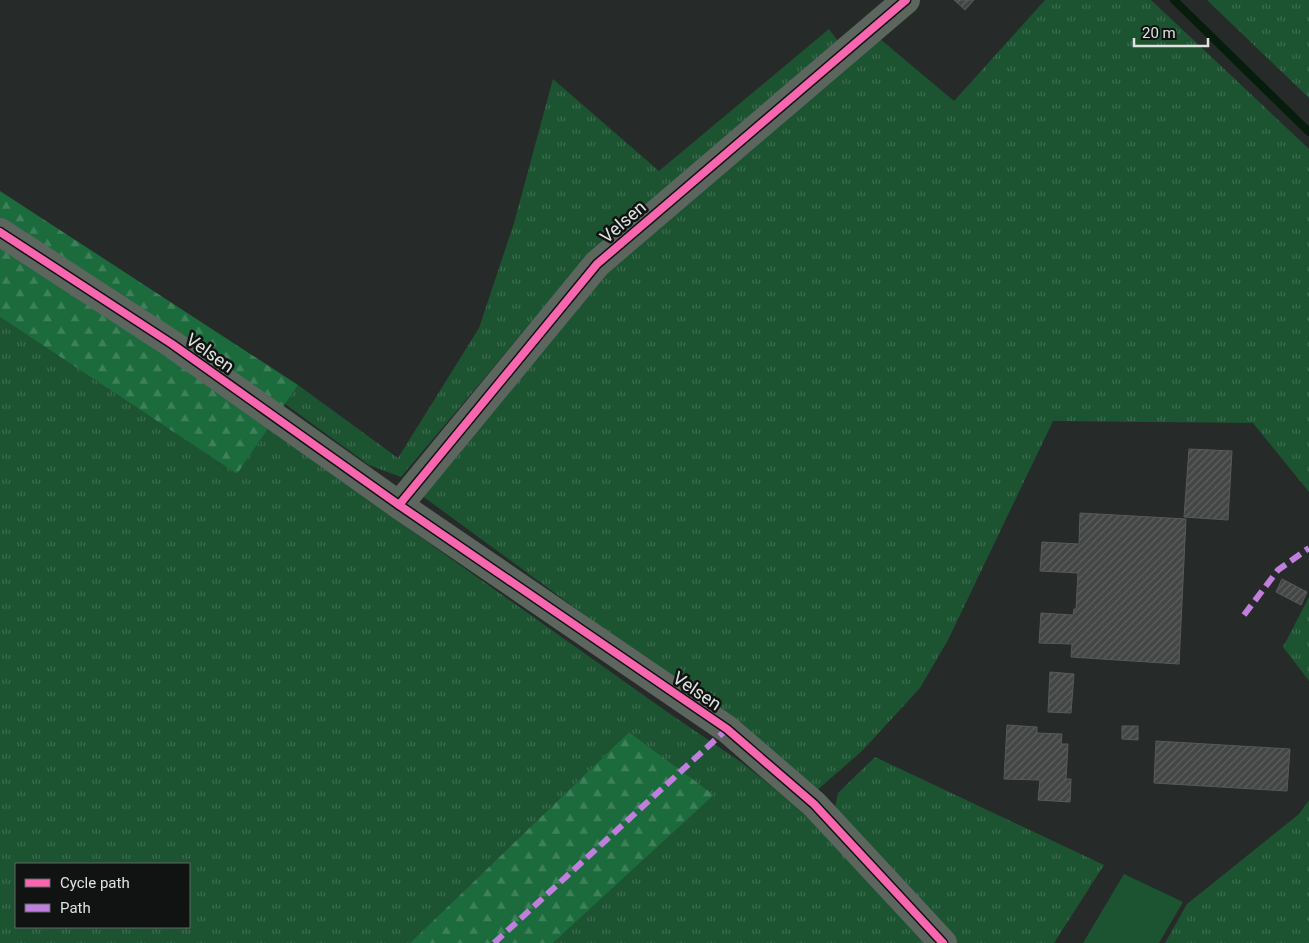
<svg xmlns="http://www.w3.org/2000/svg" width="1309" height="943" viewBox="0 0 1309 943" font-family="Roboto,sans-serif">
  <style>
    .grass { fill: url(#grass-tufts); fill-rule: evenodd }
    .forest { fill: url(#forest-firs) }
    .garden { fill: #1c5432 }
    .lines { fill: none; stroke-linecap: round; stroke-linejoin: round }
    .stream { stroke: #061d0e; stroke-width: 8 }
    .building { fill: url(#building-hatch); stroke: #565a58 }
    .street { stroke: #5c665f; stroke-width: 28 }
    .quiet { stroke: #c07fdc; stroke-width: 6; stroke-dasharray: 12 6; stroke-linecap: butt }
    .cycleway-casing { stroke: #101311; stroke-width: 11 }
    .cycleway { stroke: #f766af; stroke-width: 8 }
    .labels { text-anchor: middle; stroke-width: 5; stroke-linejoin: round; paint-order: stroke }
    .street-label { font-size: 18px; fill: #dfe3e0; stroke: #101311 }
  </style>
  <defs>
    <pattern id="grass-tufts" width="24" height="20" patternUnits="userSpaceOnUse" patternTransform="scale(1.25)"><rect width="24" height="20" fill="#1c5432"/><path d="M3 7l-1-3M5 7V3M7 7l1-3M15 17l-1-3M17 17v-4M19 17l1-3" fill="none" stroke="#3d6c4f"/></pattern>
    <pattern id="forest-firs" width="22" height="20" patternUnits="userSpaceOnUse" patternTransform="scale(1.25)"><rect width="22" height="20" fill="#1c6b3d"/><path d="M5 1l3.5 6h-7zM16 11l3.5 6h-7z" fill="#3d8059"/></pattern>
    <pattern id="building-hatch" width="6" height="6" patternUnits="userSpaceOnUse" patternTransform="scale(1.25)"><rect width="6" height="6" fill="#434644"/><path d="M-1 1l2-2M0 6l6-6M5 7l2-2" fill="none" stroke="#5e615f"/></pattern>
  </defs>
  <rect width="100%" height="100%" fill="#262a28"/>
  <g class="grass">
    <polygon points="1045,0 1151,0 1309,149 1309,492 1253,423 1053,421 948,640 920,688 862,751 815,792 731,722 421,495 608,271 880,39 954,101"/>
    <polygon points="1207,0 1309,0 1309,98"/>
    <polygon points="829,29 838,41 581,263 401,477 369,465 285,404 298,385 398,458 479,328 514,223 553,79 659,171"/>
    <path d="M0,317L237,474L268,429L673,716L741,762L804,812L931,943H553L714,795L629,732L410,943H0ZM16,864H189V927H16Z"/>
    <polygon points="1309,597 1309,681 1283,647"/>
    <polygon points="875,757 1104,865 1054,943 957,943 834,812 838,793"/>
    <polygon points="1309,800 1309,943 1165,943 1187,904 1299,814"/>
  </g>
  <g class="forest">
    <polygon points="0,191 298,385 237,474 0,317"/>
    <polygon points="629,732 714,795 553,943 410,943"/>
  </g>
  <polygon class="garden" points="1124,874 1183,902 1159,943 1083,943"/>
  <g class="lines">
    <polyline class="stream" points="1174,0 1309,132"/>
  </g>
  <g class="building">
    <polygon points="954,0 974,0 965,10"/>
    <polygon points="1189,449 1232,451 1228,520 1184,517"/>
    <polygon points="1080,513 1186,519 1179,664 1071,657 1072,644 1039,643 1041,613 1073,615 1074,609 1076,609 1078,573 1040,571 1042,542 1079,544"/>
    <polygon points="1282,579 1307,592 1301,605 1276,592"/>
    <polygon points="1050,672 1074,674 1071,713 1048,712"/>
    <polygon points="1007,725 1037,727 1037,733 1062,734 1061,744 1068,744 1066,779 1071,779 1070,802 1038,800 1040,780 1004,779"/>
    <polygon points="1122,726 1138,726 1138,740 1122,739"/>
    <polygon points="1156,741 1290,749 1287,791 1154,783"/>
  </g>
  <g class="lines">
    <g class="street">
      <polyline points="0,232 172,344 399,505 727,729 814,804 943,943"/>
      <polyline points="399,505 597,264 906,0"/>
    </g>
    <g class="quiet">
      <polyline points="1244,615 1278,570 1309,548"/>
      <polyline points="494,943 727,729"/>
    </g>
    <defs>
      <g id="cycleway">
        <polyline points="0,232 172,344 399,505 727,729 814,804 943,943"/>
        <polyline points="399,505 597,264 906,0"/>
      </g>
    </defs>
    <use href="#cycleway" class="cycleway-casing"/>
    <use href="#cycleway" class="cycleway"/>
  </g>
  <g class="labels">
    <g class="street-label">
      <text transform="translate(623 222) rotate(-41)" y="6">Velsen</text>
      <text transform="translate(210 353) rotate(35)" y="6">Velsen</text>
      <text transform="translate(697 691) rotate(34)" y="6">Velsen</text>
    </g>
  </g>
  <rect x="15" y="863" width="175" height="65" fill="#101311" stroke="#636664"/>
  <rect x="25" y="879" width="25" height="8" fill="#f766af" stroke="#636664"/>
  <text x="60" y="888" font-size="15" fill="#dfe3e0">Cycle path</text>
  <rect x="25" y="904" width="25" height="8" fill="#c07fdc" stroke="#636664"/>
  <text x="60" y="913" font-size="15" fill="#dfe3e0">Path</text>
  <path d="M1134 38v8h74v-8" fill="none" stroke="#dfe3e0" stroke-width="2.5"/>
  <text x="1142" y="38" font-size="15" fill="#dfe3e0" stroke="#101311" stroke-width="4" paint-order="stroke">20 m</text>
</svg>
